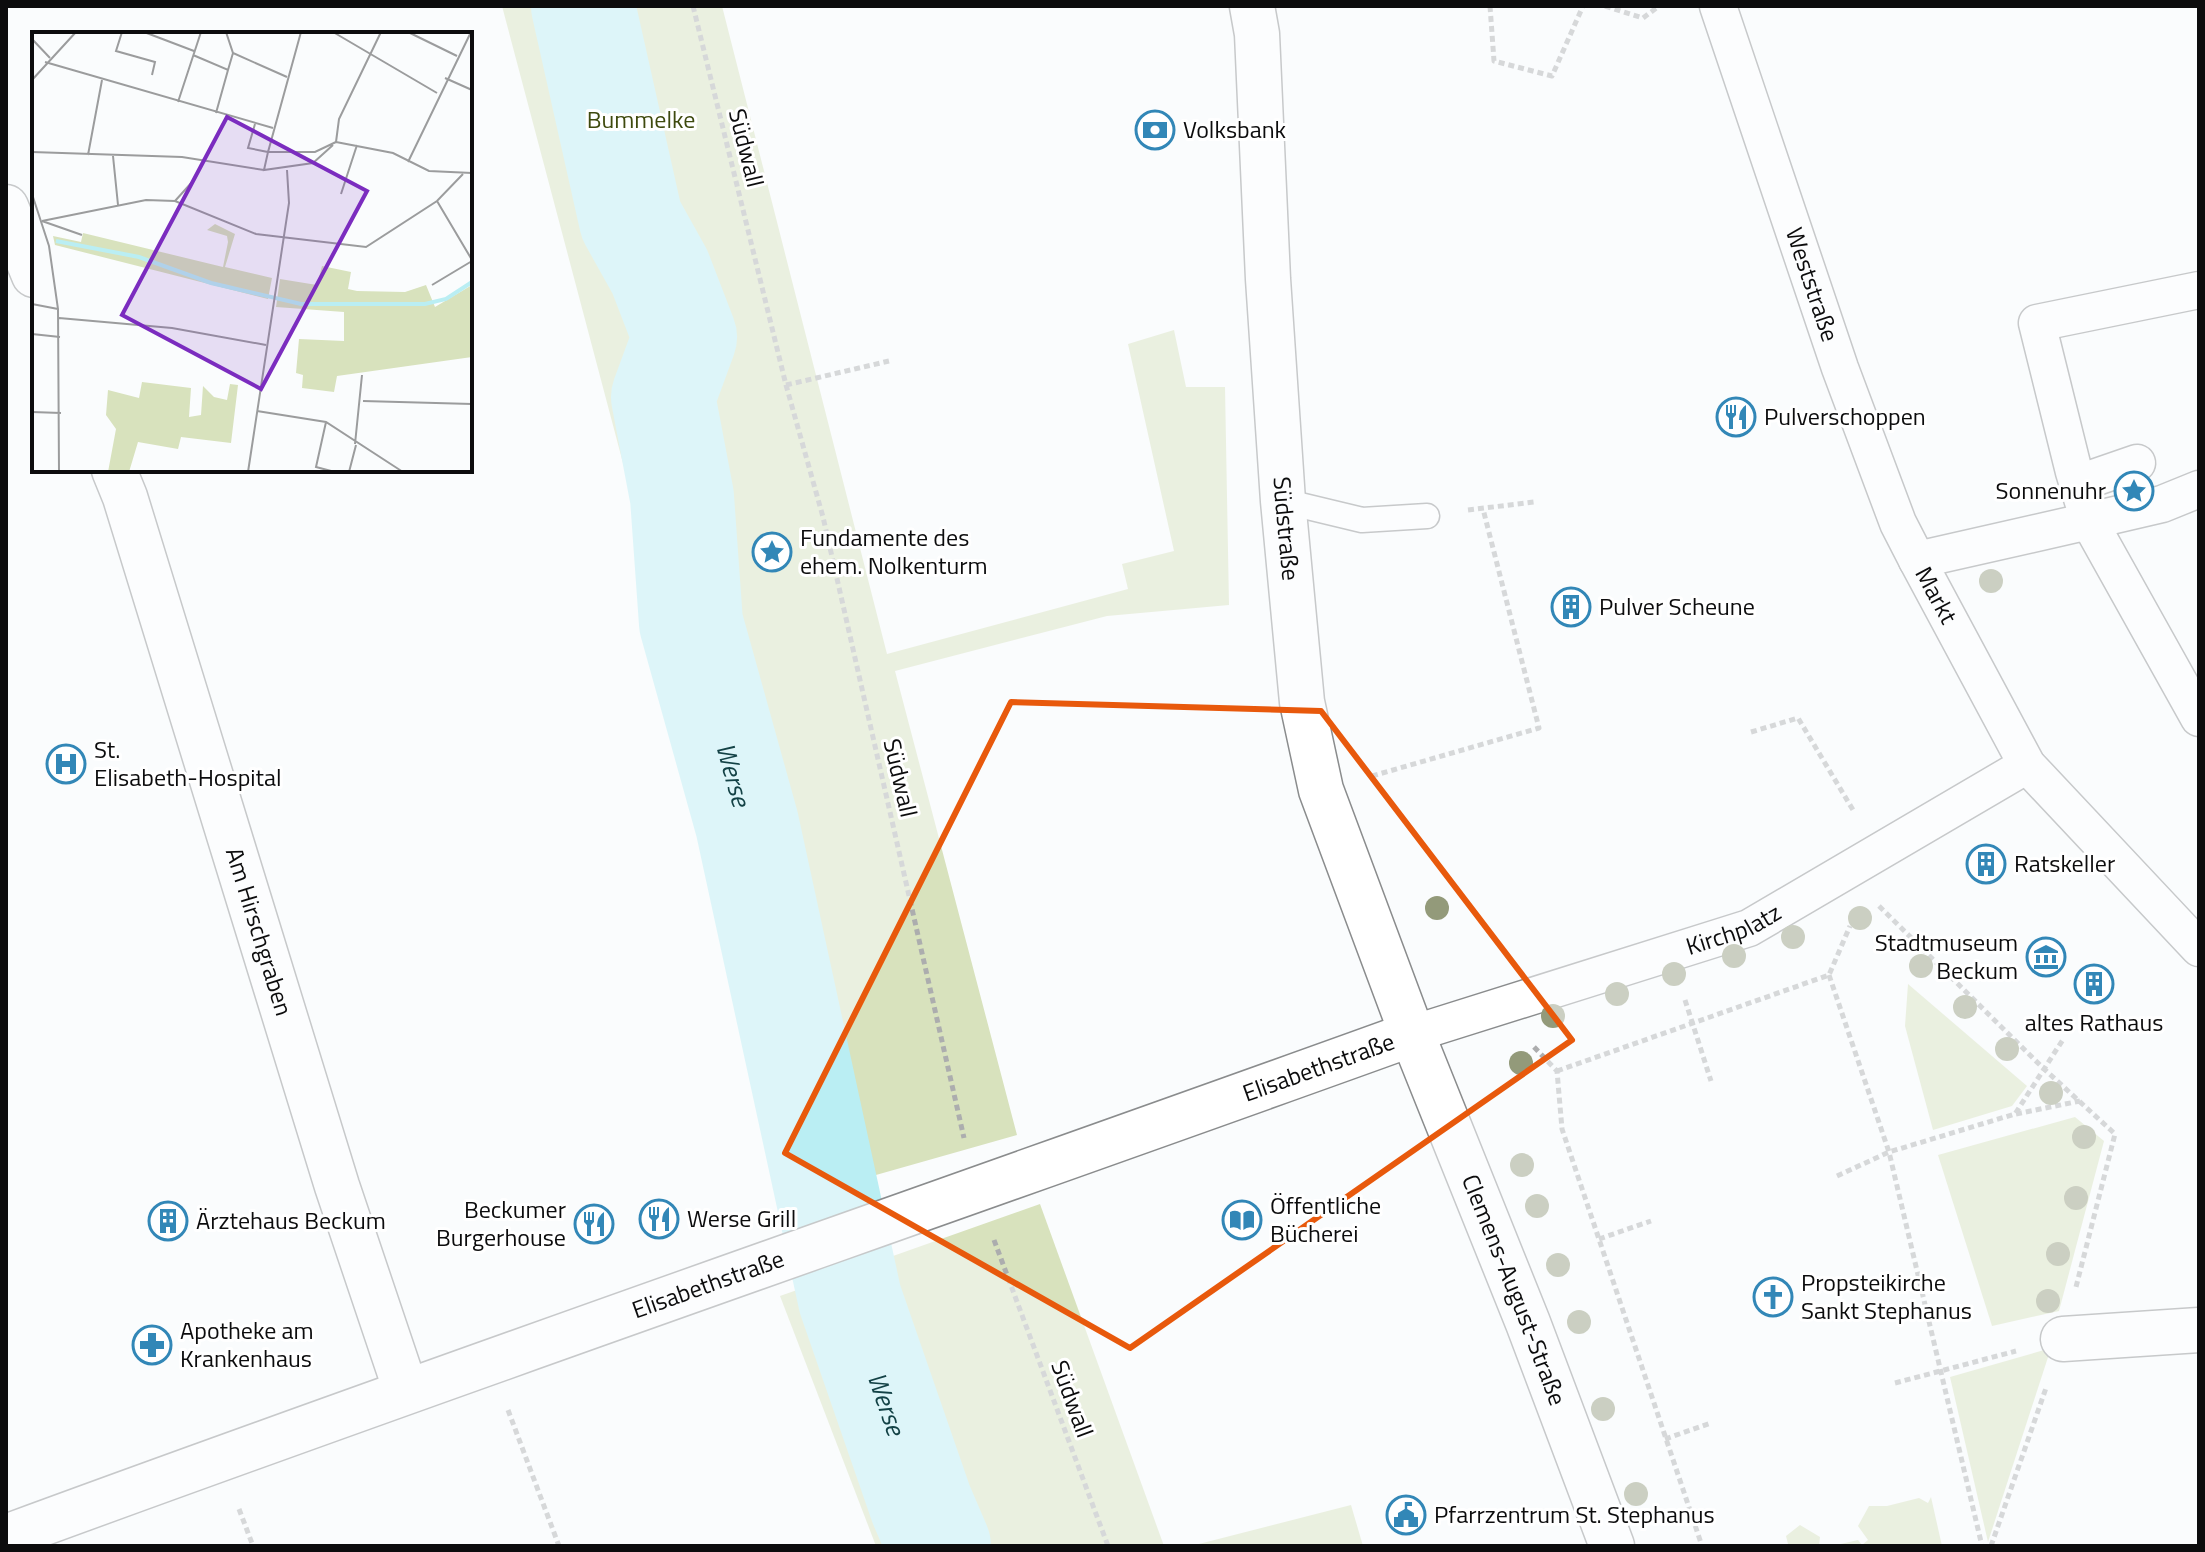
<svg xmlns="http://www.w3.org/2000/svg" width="2205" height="1552" viewBox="0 0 2205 1552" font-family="'Titillium Web',sans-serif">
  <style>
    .green { fill: #d8e2bd }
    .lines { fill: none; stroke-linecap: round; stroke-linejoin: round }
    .river { stroke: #baeef3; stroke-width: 104 }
    .service-casing { stroke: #8a8c8d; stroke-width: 27 }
    .pedestrian-casing { stroke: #8a8c8d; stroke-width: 39 }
    .minor-casing { stroke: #8a8c8d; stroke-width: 47 }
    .path { stroke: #acadae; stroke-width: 5; stroke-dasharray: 6 4; stroke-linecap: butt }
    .service { stroke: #fff; stroke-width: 24 }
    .pedestrian { stroke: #fff; stroke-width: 36 }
    .minor { stroke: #fff; stroke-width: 44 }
    .tree { fill: #939a7a }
    .marked { fill: none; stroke: #e8590c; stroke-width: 6; stroke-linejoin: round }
    .labels { text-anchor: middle; stroke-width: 6; stroke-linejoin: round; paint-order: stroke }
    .park-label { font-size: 24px; fill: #3e4a0e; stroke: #fff }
    .poi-label { font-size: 24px; fill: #0c0c0d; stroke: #fff; text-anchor: start }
    .street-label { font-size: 24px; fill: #0c0c0d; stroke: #fff }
    .water-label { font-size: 26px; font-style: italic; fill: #134246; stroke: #fff }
    .inset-river { fill: none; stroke: #baeef3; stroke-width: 4 }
    .inset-road { fill: none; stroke: #9b9c9d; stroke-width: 2 }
    .view { fill: #7b2cbf; fill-opacity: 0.15; stroke: #7b2cbf; stroke-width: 4 }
    .inset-edge { fill: none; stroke: #0c0c0d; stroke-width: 4 }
  </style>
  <rect width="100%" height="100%" fill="#fafcfd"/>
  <g class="green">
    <polygon points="502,6 722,6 887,654 1128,589 1122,564 1174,551 1128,344 1174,330 1186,387 1225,387 1229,605 1107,616 895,671 1017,1135 816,1192"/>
    <polygon points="1908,984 2027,1086 2012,1106 1933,1130 1905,1026"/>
    <polygon points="2075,1117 2104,1141 2059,1311 1992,1326 1938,1155"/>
    <polygon points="1040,1204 1164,1546 876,1546 780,1296"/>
    <polygon points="2051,1348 1988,1542 1950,1377"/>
    <polygon points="1931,1497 1942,1546 1832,1546 1858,1540 1862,1545 1868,1540 1858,1526 1869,1506 1887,1506 1919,1498 1928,1503"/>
    <polygon points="1351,1505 1363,1546 1191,1546"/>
    <polygon points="1800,1525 1820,1537 1819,1546 1782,1546 1788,1544 1786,1536"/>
  </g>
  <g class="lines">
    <path class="river" id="s1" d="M583,6L631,220L660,272L685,337L663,397L682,497L691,623L747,824L850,1299L921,1504L939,1546"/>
    <defs>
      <polyline id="service" points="1283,501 1362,520 1427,516"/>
      <g id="pedestrian">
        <path id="s2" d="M1718,6L1840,368L1898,523L1917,560"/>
        <polyline points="2199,290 2037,323 2074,472 2089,521 2162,504 2199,489"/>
        <polyline points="2079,483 2137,463"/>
        <path id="s3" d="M2199,718L2089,521L1917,560L2027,765L2199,948"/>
        <path id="s4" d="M1412,1034L1749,928L2027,765"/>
      </g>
      <g id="minor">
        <path id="s5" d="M1252,6L1257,34L1268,279L1283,501L1302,702L1321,790L1412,1034L1528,1323L1612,1546"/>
        <polyline points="6,207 34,275"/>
        <path id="s6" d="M114,470L125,497L337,1186L406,1391"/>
        <polyline points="2063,1339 2199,1330"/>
        <path id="s7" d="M6,1537C473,1365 944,1203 1412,1034"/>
      </g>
    </defs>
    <use href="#service" class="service-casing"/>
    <use href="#pedestrian" class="pedestrian-casing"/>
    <use href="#minor" class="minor-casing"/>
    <g class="path">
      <polyline points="693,6 786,385 823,517 964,1138"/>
      <polyline points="1490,6 1494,61 1552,76 1583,6"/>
      <polyline points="1605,6 1643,18 1659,6"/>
      <polyline points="786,385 889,361"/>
      <polyline points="1468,510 1534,502"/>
      <polyline points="1751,732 1798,718 1853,810"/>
      <polyline points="1372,776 1539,728 1483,509"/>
      <polyline points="1879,906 2043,1068 2115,1134 2076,1287"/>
      <polyline points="1829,975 1889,1152 1982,1546"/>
      <polyline points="1685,1000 1711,1081"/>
      <polyline points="1534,1047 1557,1071 1562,1129 1702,1546"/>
      <polyline points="1557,1071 1829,975 1850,926"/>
      <polyline points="2016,1114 2080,1101"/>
      <polyline points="1837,1176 1889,1152 2015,1114 2064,1038"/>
      <polyline points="1599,1239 1651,1221"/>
      <polyline points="994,1240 1108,1546"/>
      <polyline points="1895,1383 2016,1351"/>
      <polyline points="508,1410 559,1546"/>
      <polyline points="1665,1439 1711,1423"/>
      <polyline points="239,1509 253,1546"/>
      <polyline points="1991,1546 2046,1388"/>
    </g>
    <use href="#service" class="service"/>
    <use href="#pedestrian" class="pedestrian"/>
    <use href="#minor" class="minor"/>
  </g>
  <g class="tree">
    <circle cx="1991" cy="581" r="12"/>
    <circle cx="1437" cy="908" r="12"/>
    <circle cx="1860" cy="918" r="12"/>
    <circle cx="1793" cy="937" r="12"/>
    <circle cx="1734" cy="956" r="12"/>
    <circle cx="1921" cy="966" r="12"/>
    <circle cx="1674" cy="974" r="12"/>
    <circle cx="1617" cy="994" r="12"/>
    <circle cx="1965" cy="1007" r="12"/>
    <circle cx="1553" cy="1016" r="12"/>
    <circle cx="2007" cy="1049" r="12"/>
    <circle cx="1521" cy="1063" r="12"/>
    <circle cx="2051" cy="1093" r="12"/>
    <circle cx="2084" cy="1137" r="12"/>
    <circle cx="1522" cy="1165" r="12"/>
    <circle cx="2076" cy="1198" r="12"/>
    <circle cx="1537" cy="1206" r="12"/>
    <circle cx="2058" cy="1254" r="12"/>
    <circle cx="1558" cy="1265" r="12"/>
    <circle cx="2048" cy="1301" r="12"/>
    <circle cx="1579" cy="1322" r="12"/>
    <circle cx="1603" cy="1409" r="12"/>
    <circle cx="1636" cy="1494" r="12"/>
  </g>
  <path d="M0 0H2205V1552H0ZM1011,702L1321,711L1572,1040L1130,1348L785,1153Z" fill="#fafcfd" fill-opacity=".55" fill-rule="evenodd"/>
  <path class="marked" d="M1011,702L1321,711L1572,1040L1130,1348L785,1153Z"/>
  <defs>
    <symbol id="bank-ring" viewBox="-11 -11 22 22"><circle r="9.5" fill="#fff" stroke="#3287b7" stroke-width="1.5"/><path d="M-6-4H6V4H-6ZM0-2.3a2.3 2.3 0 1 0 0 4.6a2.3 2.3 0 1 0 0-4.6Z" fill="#3287b7"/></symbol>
    <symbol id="restaurant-ring" viewBox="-11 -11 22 22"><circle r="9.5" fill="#fff" stroke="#3287b7" stroke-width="1.5"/><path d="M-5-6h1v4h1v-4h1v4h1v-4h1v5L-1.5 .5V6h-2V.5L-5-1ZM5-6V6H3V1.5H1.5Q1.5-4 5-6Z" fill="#3287b7"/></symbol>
    <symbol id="sight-ring" viewBox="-11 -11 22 22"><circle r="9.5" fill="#fff" stroke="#3287b7" stroke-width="1.5"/><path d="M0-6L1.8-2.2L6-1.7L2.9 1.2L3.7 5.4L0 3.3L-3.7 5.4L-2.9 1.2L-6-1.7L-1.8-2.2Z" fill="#3287b7"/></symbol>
    <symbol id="building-ring" viewBox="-11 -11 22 22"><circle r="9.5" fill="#fff" stroke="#3287b7" stroke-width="1.5"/><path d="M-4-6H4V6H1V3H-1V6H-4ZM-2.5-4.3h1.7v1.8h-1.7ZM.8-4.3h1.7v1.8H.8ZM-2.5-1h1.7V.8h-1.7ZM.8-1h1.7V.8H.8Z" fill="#3287b7"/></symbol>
    <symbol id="hospital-ring" viewBox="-11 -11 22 22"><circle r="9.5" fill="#fff" stroke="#3287b7" stroke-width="1.5"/><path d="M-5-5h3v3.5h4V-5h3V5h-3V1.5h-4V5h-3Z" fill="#3287b7"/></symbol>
    <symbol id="museum-ring" viewBox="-11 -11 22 22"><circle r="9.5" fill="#fff" stroke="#3287b7" stroke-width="1.5"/><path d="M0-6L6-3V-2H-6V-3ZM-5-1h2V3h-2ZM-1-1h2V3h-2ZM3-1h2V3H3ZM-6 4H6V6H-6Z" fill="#3287b7"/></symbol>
    <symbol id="library-ring" viewBox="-11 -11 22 22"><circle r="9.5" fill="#fff" stroke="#3287b7" stroke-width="1.5"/><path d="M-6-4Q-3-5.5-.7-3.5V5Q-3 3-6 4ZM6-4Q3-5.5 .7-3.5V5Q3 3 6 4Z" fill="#3287b7"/></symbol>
    <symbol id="church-ring" viewBox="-11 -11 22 22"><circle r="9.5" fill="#fff" stroke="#3287b7" stroke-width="1.5"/><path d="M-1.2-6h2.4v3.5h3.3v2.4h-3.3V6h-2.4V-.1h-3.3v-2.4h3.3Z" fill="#3287b7"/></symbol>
    <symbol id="pharmacy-ring" viewBox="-11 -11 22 22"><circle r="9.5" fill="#fff" stroke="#3287b7" stroke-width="1.5"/><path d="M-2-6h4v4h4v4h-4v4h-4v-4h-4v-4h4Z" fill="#3287b7"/></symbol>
    <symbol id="civic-ring" viewBox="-11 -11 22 22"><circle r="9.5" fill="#fff" stroke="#3287b7" stroke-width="1.5"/><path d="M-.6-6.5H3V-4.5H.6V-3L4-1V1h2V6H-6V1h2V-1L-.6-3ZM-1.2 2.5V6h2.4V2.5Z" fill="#3287b7"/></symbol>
  </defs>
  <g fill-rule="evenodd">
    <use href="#bank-ring" x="1133" y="108" width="44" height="44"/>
    <use href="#restaurant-ring" x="1714" y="395" width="44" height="44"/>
    <use href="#sight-ring" x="2112" y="469" width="44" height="44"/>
    <use href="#sight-ring" x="750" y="530" width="44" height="44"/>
    <use href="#building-ring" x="1549" y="585" width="44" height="44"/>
    <use href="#hospital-ring" x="44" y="742" width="44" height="44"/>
    <use href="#building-ring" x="1964" y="842" width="44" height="44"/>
    <use href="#museum-ring" x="2024" y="935" width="44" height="44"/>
    <use href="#building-ring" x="2072" y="962" width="44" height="44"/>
    <use href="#restaurant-ring" x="637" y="1197" width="44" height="44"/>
    <use href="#library-ring" x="1220" y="1198" width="44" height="44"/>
    <use href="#building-ring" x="146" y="1199" width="44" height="44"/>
    <use href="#restaurant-ring" x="572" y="1202" width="44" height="44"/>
    <use href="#church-ring" x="1751" y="1275" width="44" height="44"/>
    <use href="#pharmacy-ring" x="130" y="1323" width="44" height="44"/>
    <use href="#civic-ring" x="1384" y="1493" width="44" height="44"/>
  </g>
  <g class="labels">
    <g class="park-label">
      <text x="641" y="128">Bummelke</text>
    </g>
    <g class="poi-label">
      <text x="1183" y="138">Volksbank</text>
      <text x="1764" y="425">Pulverschoppen</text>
      <text x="2106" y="499" text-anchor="end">Sonnenuhr</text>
      <text x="800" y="546">Fundamente des<tspan x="800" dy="28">ehem. Nolkenturm</tspan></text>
      <text x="1599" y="615">Pulver Scheune</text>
      <text x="94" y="758">St.<tspan x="94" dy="28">Elisabeth-Hospital</tspan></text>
      <text x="2014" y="872">Ratskeller</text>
      <text x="2018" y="951" text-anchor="end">Stadtmuseum<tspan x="2018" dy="28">Beckum</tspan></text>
      <text x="2094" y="1031" text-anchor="middle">altes Rathaus</text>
      <text x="1270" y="1214">Öffentliche<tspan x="1270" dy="28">Bücherei</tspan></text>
      <text x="566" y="1218" text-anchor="end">Beckumer<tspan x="566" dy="28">Burgerhouse</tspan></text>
      <text x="687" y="1227">Werse Grill</text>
      <text x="196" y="1229">Ärztehaus Beckum</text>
      <text x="1801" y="1291">Propsteikirche<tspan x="1801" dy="28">Sankt Stephanus</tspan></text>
      <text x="180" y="1339">Apotheke am<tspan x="180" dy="28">Krankenhaus</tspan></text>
      <text x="1434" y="1523">Pfarrzentrum St. Stephanus</text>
    </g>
    <g class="street-label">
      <text transform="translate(746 148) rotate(76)" y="8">Südwall</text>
      <text dy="8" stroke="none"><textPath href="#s2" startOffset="294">Weststraße</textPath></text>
      <text dy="8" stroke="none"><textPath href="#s5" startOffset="524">Südstraße</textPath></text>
      <text dy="8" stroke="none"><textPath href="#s3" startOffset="442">Markt</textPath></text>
      <text transform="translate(900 778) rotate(77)" y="8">Südwall</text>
      <text dy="8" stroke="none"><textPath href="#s4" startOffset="338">Kirchplatz</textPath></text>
      <text dy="8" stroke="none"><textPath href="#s6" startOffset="484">Am Hirschgraben</textPath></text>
      <text dy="8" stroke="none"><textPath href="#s7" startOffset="1394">Elisabethstraße</textPath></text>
      <text dy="8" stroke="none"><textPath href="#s7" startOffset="746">Elisabethstraße</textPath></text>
      <text dy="8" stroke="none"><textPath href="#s5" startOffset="1324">Clemens-August-Straße</textPath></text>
      <text transform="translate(1072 1399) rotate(70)" y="8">Südwall</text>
    </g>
    <g class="water-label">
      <text dy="9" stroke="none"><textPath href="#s1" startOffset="798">Werse</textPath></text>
      <text dy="9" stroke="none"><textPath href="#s1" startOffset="1446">Werse</textPath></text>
    </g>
  </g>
  <g transform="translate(32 32)">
    <rect width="440" height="440" fill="#fafcfd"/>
    <path d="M183,192L203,202L193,235L240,246L236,267L23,213L21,204L49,210L51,201L191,235L196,210L195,204L175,198ZM290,234L319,240L316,257L325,259L373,260L394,253L403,275L440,253V325L305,344L302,360L270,356L271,343L264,341L267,307L312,309V280L244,275L248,247L285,253ZM110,350L159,356L157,385L169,383L171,354L182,365L195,368L198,352L206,353L199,411L149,405L146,417L106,410L97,440H76L84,397L74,383L76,358L107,366Z" fill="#d8e2bd"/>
    <path class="inset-river" d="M24,209L107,225L179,251L269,272H393L414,267L440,250"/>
    <path class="inset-road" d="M90,0L84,19L123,30L120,43M112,0L162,19M194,0L201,21L255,45M301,0L405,61M376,0L425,24M0,7L18,26M161,23L196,38L201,21M13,30L241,96M413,46L440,58M0,48L44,0M146,70L169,0M184,81L196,38M223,92L216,116L236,120L269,0M304,110L361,121L397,139L440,141M304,110L307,87L349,0M301,113L281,131L232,138L236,120H283L304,110M0,120L150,125L232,138M56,123L70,48M81,124L86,173M376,130L439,0M0,162L17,214L26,277L27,440M309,162L325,113M143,169L161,149M405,169L440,228M10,189L114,168L143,169L224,202L334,215L405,169L431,142M10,189L50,203M400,253L440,229M0,272L26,277M27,286L140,296L234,313M0,302L28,305M331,369L440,372M225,379L294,390L371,440M0,380L29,381M294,390L284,435L303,440M323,412L330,343M216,440L257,171L255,138M317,440L324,413"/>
    <path class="view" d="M195,85L335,159L229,357L90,283Z"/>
    <rect width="440" height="440" class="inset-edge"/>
  </g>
  <rect width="2205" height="1552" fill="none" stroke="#0c0c0d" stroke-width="16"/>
</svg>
